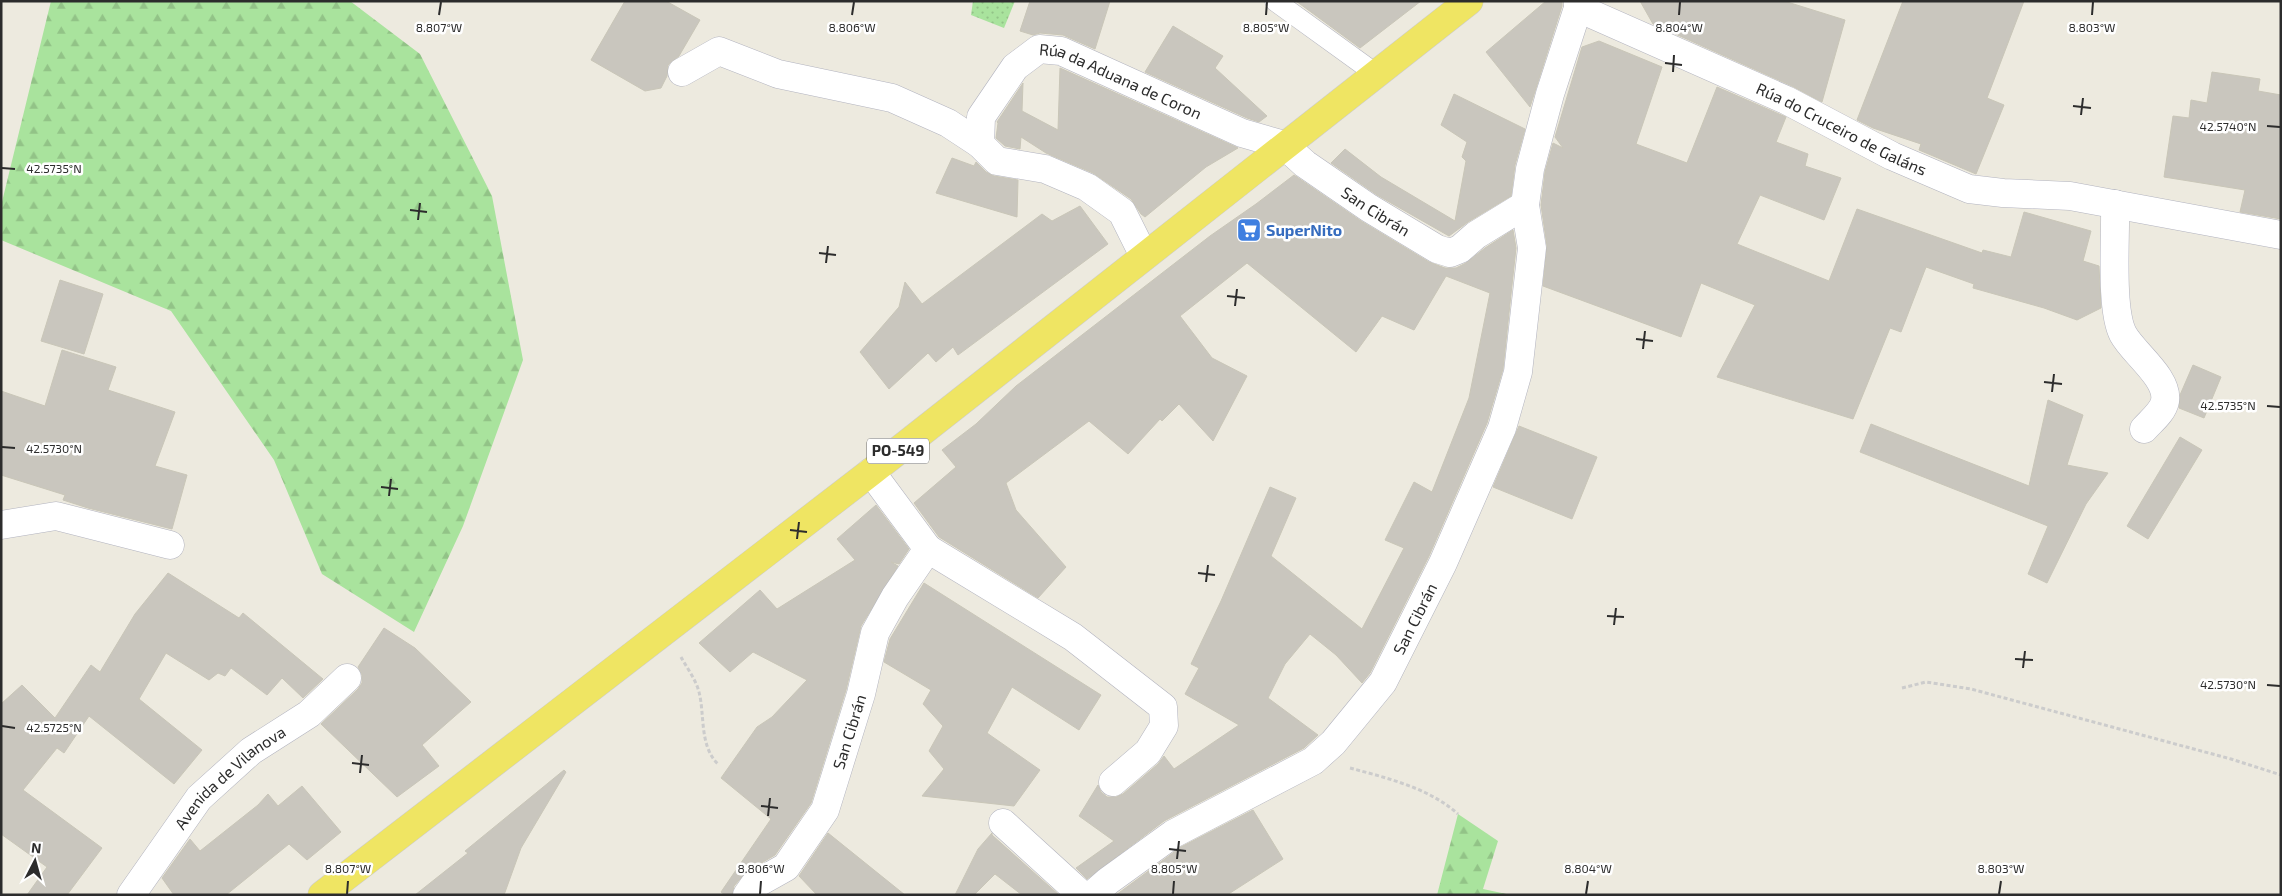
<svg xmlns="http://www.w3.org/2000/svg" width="2282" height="896" viewBox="0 0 2282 896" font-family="'Exo 2',sans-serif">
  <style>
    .grass { fill: url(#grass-dots) }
    .forest { fill: url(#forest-firs) }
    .building { fill: #c9c6be; stroke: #c9c6b8 }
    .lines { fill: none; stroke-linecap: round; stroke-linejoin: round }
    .lane-casing { stroke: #b2b3bf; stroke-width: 21 }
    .street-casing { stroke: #b2b3bf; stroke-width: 29 }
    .primary-casing { stroke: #ccc; stroke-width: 29 }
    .path { stroke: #ccc; stroke-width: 3; stroke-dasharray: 4 2.5; stroke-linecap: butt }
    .lane { stroke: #fff; stroke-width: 20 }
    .street { stroke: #fff; stroke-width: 28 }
    .primary { stroke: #efe563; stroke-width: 28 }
    .ticks { fill: none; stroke: #2c2c2c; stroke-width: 2 }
    .labels { text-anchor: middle; stroke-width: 5; stroke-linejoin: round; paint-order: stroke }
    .shield { fill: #fff; stroke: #6b6b6b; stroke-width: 1 }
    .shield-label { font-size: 15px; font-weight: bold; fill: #2c2c2c }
    .street-label { font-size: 16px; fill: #2c2c2c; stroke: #fff }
    .shop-label { font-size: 16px; font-weight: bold; fill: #366cbe; stroke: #fff; text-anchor: start }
    .ticks-label { font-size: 12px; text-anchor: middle; fill: #2c2c2c; stroke: #fff; stroke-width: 5; stroke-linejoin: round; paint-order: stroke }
  </style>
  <defs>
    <pattern id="grass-dots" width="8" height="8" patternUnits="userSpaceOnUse" patternTransform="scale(1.25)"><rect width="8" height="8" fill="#a9e39d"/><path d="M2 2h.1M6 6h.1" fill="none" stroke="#92c387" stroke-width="1.8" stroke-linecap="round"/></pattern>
    <pattern id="forest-firs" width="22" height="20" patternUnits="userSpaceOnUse" patternTransform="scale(1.25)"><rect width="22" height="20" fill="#a9e39d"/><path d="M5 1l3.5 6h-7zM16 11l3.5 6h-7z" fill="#92c387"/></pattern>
  </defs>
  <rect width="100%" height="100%" fill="#edeadf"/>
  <polygon class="grass" points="973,1 1015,1 1004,28 971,15"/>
  <g class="forest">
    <polygon points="51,1 350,1 420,54 492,196 523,360 463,526 414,632 322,574 274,460 171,311 1,240 1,206"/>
    <polygon points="1458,814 1498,841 1483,889 1511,895 1437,895"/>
  </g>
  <g class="building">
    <polygon points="625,1 666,1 700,20 679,56 668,65 667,76 661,88 645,91 591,60"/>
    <polygon points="1030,1 1110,1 1095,49 1063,35 1040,33 1033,35 1020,31"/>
    <polygon points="1296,1 1421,1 1360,48"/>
    <polygon points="1546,1 1562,1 1562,6 1530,107 1486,52"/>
    <polygon points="1640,1 1784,1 1845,20 1822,102 1792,86 1653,24"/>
    <polygon points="1903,1 2024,1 1987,98 2004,105 1976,174 1919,150 1921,144 1873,128 1857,120"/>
    <polygon points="1173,26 1223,56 1215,68 1267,116 1259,122 1247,118 1145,72"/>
    <polygon points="1599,41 1662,67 1636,144 1687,163 1717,87 1786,117 1776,142 1808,154 1805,166 1841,178 1824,220 1760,195 1737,244 1829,281 1857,209 1982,253 1983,250 2011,257 2024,212 2091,231 2083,261 2099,266 2101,308 2077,320 2044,308 1973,288 1974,284 1926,267 1901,332 1890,328 1853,419 1717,377 1755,305 1701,283 1681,337 1543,286 1547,246 1541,205 1545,172 1553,143 1563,148 1555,137 1582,47"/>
    <polygon points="1060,68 1236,147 1238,148 1206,167 1145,217 1141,214 1131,199 1093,173 1046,153 1021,137 1020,149 1005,146 996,138 998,123 997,122 1023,83 1022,111 1058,130"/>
    <polygon points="2212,72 2260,79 2258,91 2281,95 2281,219 2240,212 2245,190 2164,177 2173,116 2189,118 2191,100 2207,103"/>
    <polygon points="1454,94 1525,129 1515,165 1511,196 1468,222 1449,236 1377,195 1331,163 1345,149 1381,177 1455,221 1466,161 1462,157 1467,142 1441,125"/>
    <polygon points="952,158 974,166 976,162 986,172 994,176 1018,180 1017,217 936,193"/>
    <polygon points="1294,175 1361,221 1429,262 1445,268 1456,268 1466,263 1485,248 1513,230 1516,248 1503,369 1487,423 1429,556 1370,673 1362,683 1336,655 1310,634 1285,664 1268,698 1318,735 1304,748 1164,821 1087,879 1076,868 1114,841 1079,816 1098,785 1101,792 1107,797 1116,797 1123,794 1158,764 1164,756 1174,769 1239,725 1185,694 1199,668 1191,664 1221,601 1270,487 1296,498 1271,556 1362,629 1404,548 1385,540 1414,482 1432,492 1469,398 1490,293 1446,276 1414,330 1382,316 1356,352 1247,263 1180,316 1212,358 1247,376 1213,441 1179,404 1162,421 1160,419 1128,454 1089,421 1006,483 1016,510 1066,567 1038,598 939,537 914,503 956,467 942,450 976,424 1016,386 1210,236 1256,204"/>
    <polygon points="1080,206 1108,244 958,355 953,347 936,362 928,353 889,389 860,352 899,307 905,282 922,304 1042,214 1052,221"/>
    <polygon points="60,280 103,294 84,354 41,341"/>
    <polygon points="62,350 116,367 108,390 175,412 155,466 187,475 172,529 88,508 63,500 65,495 1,475 1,391 45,406"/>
    <polygon points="2193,365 2221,377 2204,418 2179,408 2180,395"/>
    <polygon points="2048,400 2083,415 2067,465 2108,473 2086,504 2047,583 2028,574 2048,526 1860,452 1871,424 2029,486"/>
    <polygon points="1519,426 1597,457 1572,519 1493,487"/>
    <polygon points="2180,437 2202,450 2148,539 2127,526"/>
    <polygon points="876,505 909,549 899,564 891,562 898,566 861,626 846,690 811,803 775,855 746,872 734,886 732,895 725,895 721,892 771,819 721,778 757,727 772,717 807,680 753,652 730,672 699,643 760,590 777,609 855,560 837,539"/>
    <polygon points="168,573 239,618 243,613 323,679 303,698 282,678 267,695 231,668 225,676 218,673 209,680 166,653 139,699 202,750 174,784 89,716 64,753 57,748 23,790 102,848 67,895 27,895 47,867 1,834 1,704 22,685 55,718 91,665 100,672 135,614"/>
    <polygon points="924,583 1101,695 1079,730 1012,687 987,733 1040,770 1014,806 922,796 944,769 929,751 943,726 923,704 931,690 884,662 890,639"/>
    <polygon points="384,628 415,648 471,702 422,745 439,766 397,797 321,724 358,689 362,683 362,675 358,667"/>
    <polygon points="564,770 566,772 521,848 504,895 415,895 468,853 465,851"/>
    <polygon points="302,786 341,832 307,860 289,844 226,895 174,895 162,878 190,839 200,851 258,805 268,794 278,806"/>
    <polygon points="1253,810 1283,859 1227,895 1116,895 1181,847"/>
    <polygon points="828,833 905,895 817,895 799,876"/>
    <polygon points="992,833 992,835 1059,895 1022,895 995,874 974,895 955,895 978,849"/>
  </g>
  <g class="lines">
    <defs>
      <polyline id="lane" points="1275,1 1376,74"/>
      <g id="street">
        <path id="s1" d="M1578,8L1786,100L1892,156L1969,189L2003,193L2070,196L2281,235"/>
        <polyline points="682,72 719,51 778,74 892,98 948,123 980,144"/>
        <path d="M2115,204C2116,236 2110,309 2123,334C2133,353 2169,378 2165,401C2163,412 2151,421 2144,429"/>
        <path id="s2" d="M1144,256L1122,212L1087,187L1045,169L997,161L980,144L981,117L1015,67L1039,49L1061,51L1242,133L1284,145L1305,164L1369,208L1437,249L1450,253L1460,249L1476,235L1525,205"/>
        <polyline points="1,525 56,516 170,545"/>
        <polyline points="928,549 1073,637 1163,707 1164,726 1148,752 1113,782"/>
        <polyline points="1003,823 1082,895"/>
        <path id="s3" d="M131,895L199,798L251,751L309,714L347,678"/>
        <path id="s4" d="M747,895L754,885L786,867L825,810L861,694L875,633L895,597L928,549L871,472"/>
        <path id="s5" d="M1092,895L1108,881L1173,834L1313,761L1333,743L1383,682L1443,563L1502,428L1518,372L1532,248L1525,205L1530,169L1550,94L1578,8V1"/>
      </g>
      <polyline id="primary" points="322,895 871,472 1469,1"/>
    </defs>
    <use href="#lane" class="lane-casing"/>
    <use href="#street" class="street-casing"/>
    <use href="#primary" class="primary-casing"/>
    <g class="path">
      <path d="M681,657C687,668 696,680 699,692C705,715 699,747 719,765"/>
      <polyline points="1902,688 1926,682 1971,689 2231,759 2281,775"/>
      <path d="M1350,768C1387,778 1429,788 1458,814"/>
    </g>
    <use href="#lane" class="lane"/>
    <use href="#street" class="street"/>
    <use href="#primary" class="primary"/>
  </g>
  <path class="ticks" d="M439,15L441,2M852,15L854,2M1266,15L1267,2M1679,15L1680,2M2092,15L2093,2M1665,63L1682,65M1673,72L1674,55M2073,106L2091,108M2081,115L2083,98M2267,126L2280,127M2,168L15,169M410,210L427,212M418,220L420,203M819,253L836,255M826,263L828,246M1227,296L1245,298M1235,306L1237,289M1636,339L1653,341M1643,349L1645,331M2044,382L2062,384M2052,392L2054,374M2267,406L2280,407M2,447L15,448M381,487L398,489M389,496L391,479M790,530L807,532M797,539L799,522M1198,573L1215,575M1206,582L1208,565M1607,616L1624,617M1614,625L1616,608M2015,659L2033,660M2023,668L2025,651M2267,685L2280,686M2,726L15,728M352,763L369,765M360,773L362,755M761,806L778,808M768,816L770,798M1169,849L1186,851M1177,859L1179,841M347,894L348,881M760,894L761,881M1173,894L1174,881M1586,894L1588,881M1999,894L2001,881"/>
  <defs>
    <symbol id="supermarket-square" viewBox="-11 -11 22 22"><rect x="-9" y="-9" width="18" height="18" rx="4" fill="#3f7fe0" stroke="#fff"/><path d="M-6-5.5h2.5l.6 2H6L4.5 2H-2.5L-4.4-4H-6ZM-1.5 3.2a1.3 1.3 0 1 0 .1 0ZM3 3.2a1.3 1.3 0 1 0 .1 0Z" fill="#fff"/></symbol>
  </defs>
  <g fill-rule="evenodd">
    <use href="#supermarket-square" x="1235" y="216" width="28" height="28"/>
  </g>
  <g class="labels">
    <rect class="shield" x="867" y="438.5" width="62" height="25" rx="4"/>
    <g class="shield-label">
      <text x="898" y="456">PO-549</text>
    </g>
    <g class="street-label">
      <text dy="6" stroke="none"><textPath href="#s2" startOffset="416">Rúa da Aduana de Coron</textPath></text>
      <text dy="6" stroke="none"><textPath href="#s1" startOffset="290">Rúa do Cruceiro de Galáns</textPath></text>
      <text dy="6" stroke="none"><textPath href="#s2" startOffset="706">San Cibrán</textPath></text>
      <text dy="6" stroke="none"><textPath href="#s5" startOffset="436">San Cibrán</textPath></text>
      <text dy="6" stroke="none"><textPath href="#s4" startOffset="200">San Cibrán</textPath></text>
      <text dy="6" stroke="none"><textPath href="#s3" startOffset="155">Avenida de Vilanova</textPath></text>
    </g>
    <g class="shop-label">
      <text x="1266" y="236">SuperNito</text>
    </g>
  </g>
  <g class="ticks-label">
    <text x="439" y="32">8.807°W</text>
    <text x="852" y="32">8.806°W</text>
    <text x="1266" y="32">8.805°W</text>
    <text x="1679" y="32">8.804°W</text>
    <text x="2092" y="32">8.803°W</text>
    <text x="2228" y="131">42.5740°N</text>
    <text x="54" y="173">42.5735°N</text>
    <text x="2228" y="410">42.5735°N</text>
    <text x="54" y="453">42.5730°N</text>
    <text x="2228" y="689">42.5730°N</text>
    <text x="54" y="732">42.5725°N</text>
    <text x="348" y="873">8.807°W</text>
    <text x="761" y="873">8.806°W</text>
    <text x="1174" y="873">8.805°W</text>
    <text x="1588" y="873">8.804°W</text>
    <text x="2001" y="873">8.803°W</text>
  </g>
  <rect width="2282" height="896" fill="none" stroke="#2c2c2c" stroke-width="5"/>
  <g transform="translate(35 861) rotate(6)" stroke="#ffffff" stroke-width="4" paint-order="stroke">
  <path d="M0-4L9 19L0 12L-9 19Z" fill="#2c2c2c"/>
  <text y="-8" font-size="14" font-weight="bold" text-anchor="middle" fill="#2c2c2c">N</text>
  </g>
</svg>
